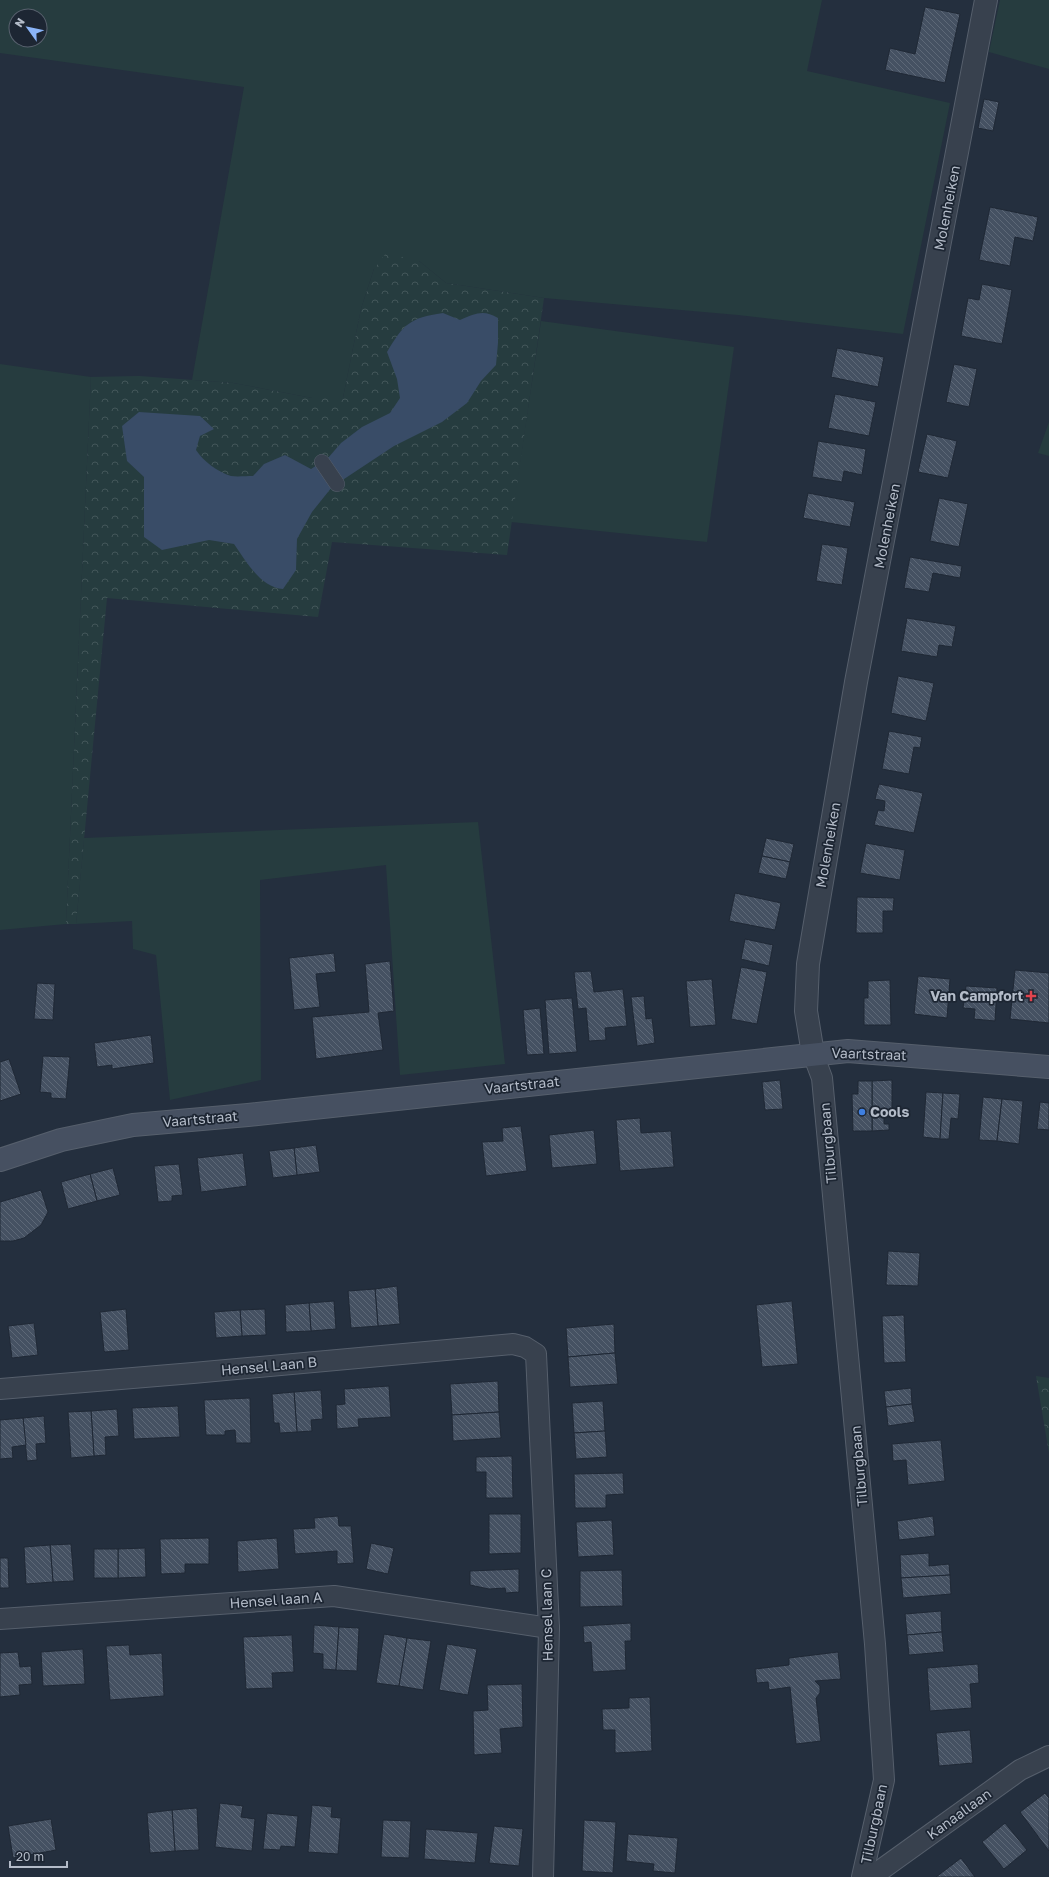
<svg xmlns="http://www.w3.org/2000/svg" width="1049" height="1877" viewBox="0 0 1049 1877" font-family="'Golos Text',sans-serif">
  <style>
    .grass { fill: #263c3f; fill-rule: evenodd }
    .forest { fill: url(#forest-crowns) }
    .water { fill: #394c67 }
    .building { fill: url(#building-back-hatch); stroke: #1f2835 }
    .lines { fill: none; stroke-linecap: round; stroke-linejoin: round }
    .pedestrian-casing { stroke: #565f6c; stroke-width: 16 }
    .minor-casing { stroke: #565f6c; stroke-width: 22 }
    .tertiary-casing { stroke: #565f6c; stroke-width: 24 }
    .secondary-casing { stroke: #565f6c; stroke-width: 24 }
    .pedestrian { stroke: #38414e; stroke-width: 15 }
    .minor { stroke: #38414e; stroke-width: 20 }
    .tertiary { stroke: #38414e; stroke-width: 22 }
    .secondary { stroke: #465061; stroke-width: 22 }
    .health-dot { fill: #e0444e; stroke: #1d2633; stroke-width: 1.5 }
    .shop-dot { fill: #3f7fe0; stroke: #1d2633; stroke-width: 1.5 }
    .labels { text-anchor: middle; stroke-width: 3.5; stroke-linejoin: round; paint-order: stroke }
    .street-label { font-size: 14px; fill: #b4bcc9; stroke: #1d2633 }
    .poi-label { font-size: 14px; font-weight: bold; fill: #b4bcc9; stroke: #1d2633; text-anchor: end }
  </style>
  <defs>
    <pattern id="forest-crowns" width="20" height="18" patternUnits="userSpaceOnUse"><rect width="20" height="18" fill="#263c3f"/><path d="M2 6a3 3 0 1 1 6 0M12 15a3 3 0 1 1 6 0" fill="none" stroke="#435659"/></pattern>
    <pattern id="building-back-hatch" width="6" height="6" patternUnits="userSpaceOnUse"><rect width="6" height="6" fill="#455162"/><path d="M-1 5l2 2M0 0l6 6M5-1l2 2" fill="none" stroke="#5d6877"/></pattern>
  </defs>
  <rect width="100%" height="100%" fill="#242f3e"/>
  <g class="grass">
    <path d="M0,0H822L807,71L950,103L903,334L738,315L544,298L446,283L419,261L374,269L361,309L343,398H312L233,383L192,380L244,87L0,53ZM16,16H40V40H16Z"/>
    <polygon points="1000,0 1049,0 1049,69 989,52"/>
    <polygon points="541,321 734,347 707,542 511,522"/>
    <polygon points="0,364 91,377 66,924 0,930"/>
    <polygon points="1049,422 1049,456 1038,453"/>
    <polygon points="478,822 505,1064 400,1075 386,865 260,880 261,1080 170,1100 156,955 133,949 132,921 76,924 84,838"/>
  </g>
  <g class="forest">
    <polygon points="386,253 419,261 446,283 544,298 507,555 332,542 318,617 107,598 76,924 66,924 91,377 139,376 233,383 312,398 343,398 361,309 374,269"/>
    <polygon points="1036,1376 1049,1378 1049,1453"/>
  </g>
  <path class="water" d="M443,313L460,320C475,314 483,309 498,318V343L496,365L481,381L467,403L442,422L394,446L332,487L312,512L297,539L296,570L283,589C260,587 246,561 234,544L209,540L162,550L144,537V477L127,461L122,426L139,412L200,416L214,429L200,436L196,450C203,461 218,472 231,476C237,477 246,476 253,476L264,464L285,455L311,469L328,458L341,443L362,427L390,413L400,398L397,379L387,352C404,324 409,318 443,313Z"/>
  <g class="building">
    <polygon points="925,7 960,14 945,83 885,70 890,48 915,54"/>
    <polygon points="984,99 999,102 993,131 978,128"/>
    <polygon points="990,207 1038,217 1033,241 1015,237 1010,266 979,260"/>
    <polygon points="982,284 1012,290 1002,344 961,336 968,298 979,300"/>
    <polygon points="837,348 884,357 878,387 831,377"/>
    <polygon points="954,364 977,369 969,407 946,402"/>
    <polygon points="835,394 876,402 869,436 828,428"/>
    <polygon points="927,434 957,441 948,478 918,472"/>
    <polygon points="818,441 866,449 862,475 844,471 842,482 812,477"/>
    <polygon points="808,493 855,502 850,527 803,518"/>
    <polygon points="939,498 968,504 959,547 930,541"/>
    <polygon points="822,544 848,548 842,585 816,581"/>
    <polygon points="910,557 962,566 960,578 933,573 929,592 904,588"/>
    <polygon points="907,618 956,626 952,647 939,645 937,657 901,651"/>
    <polygon points="898,676 934,683 926,721 891,713"/>
    <polygon points="889,731 922,737 920,748 914,747 909,774 882,769"/>
    <polygon points="879,784 923,793 914,833 874,825 878,810 884,811 885,801 875,799"/>
    <polygon points="766,838 794,844 790,862 762,856"/>
    <polygon points="866,843 905,850 900,880 860,873"/>
    <polygon points="762,856 790,862 786,879 758,873"/>
    <polygon points="735,893 781,903 775,930 729,921"/>
    <polygon points="857,897 894,898 893,911 883,911 883,933 856,933"/>
    <polygon points="745,939 773,945 769,966 741,959"/>
    <polygon points="334,953 336,972 316,974 320,1007 294,1010 289,958"/>
    <polygon points="390,961 394,1011 378,1013 383,1050 316,1059 312,1017 369,1012 365,964"/>
    <polygon points="741,967 767,972 757,1024 731,1019"/>
    <polygon points="1015,970 1049,973 1049,1023 1010,1019"/>
    <polygon points="591,971 594,992 623,989 627,1026 605,1028 606,1040 589,1041 586,1008 578,1009 574,972"/>
    <polygon points="918,976 950,979 947,1018 914,1014"/>
    <polygon points="712,979 716,1025 690,1027 686,981"/>
    <polygon points="890,980 891,1025 864,1025 864,998 868,998 868,981"/>
    <polygon points="37,983 55,984 53,1020 34,1019"/>
    <polygon points="966,986 997,988 995,1021 974,1019 975,1009 963,1008"/>
    <polygon points="644,996 646,1019 652,1018 655,1043 637,1046 631,997"/>
    <polygon points="572,998 577,1052 549,1054 545,1000"/>
    <polygon points="540,1008 544,1054 527,1055 523,1010"/>
    <polygon points="151,1035 154,1063 112,1069 112,1065 97,1067 94,1043"/>
    <polygon points="43,1056 70,1057 66,1099 51,1098 51,1093 40,1092"/>
    <polygon points="9,1059 21,1094 0,1101 0,1062"/>
    <polygon points="780,1080 783,1109 765,1110 762,1082"/>
    <polygon points="892,1080 892,1113 884,1114 884,1124 889,1124 889,1130 872,1131 872,1081"/>
    <polygon points="858,1081 872,1081 872,1131 853,1131 852,1094 858,1094"/>
    <polygon points="926,1092 943,1093 940,1139 923,1137"/>
    <polygon points="943,1093 960,1094 958,1119 951,1118 949,1139 940,1139"/>
    <polygon points="983,1097 1002,1099 997,1141 979,1140"/>
    <polygon points="1002,1099 1023,1101 1019,1144 997,1141"/>
    <polygon points="1040,1102 1049,1103 1049,1130 1037,1129"/>
    <polygon points="640,1118 641,1133 671,1131 674,1167 620,1171 616,1120"/>
    <polygon points="521,1126 527,1171 486,1176 482,1142 503,1141 502,1128"/>
    <polygon points="594,1130 597,1164 552,1168 549,1135"/>
    <polygon points="316,1145 320,1172 297,1175 294,1148"/>
    <polygon points="294,1148 297,1175 273,1178 269,1151"/>
    <polygon points="243,1153 247,1186 201,1192 197,1158"/>
    <polygon points="179,1164 183,1195 172,1196 172,1201 158,1202 154,1166"/>
    <polygon points="113,1168 120,1195 97,1201 90,1174"/>
    <polygon points="90,1174 97,1201 68,1209 61,1182"/>
    <polygon points="41,1190 48,1212 41,1225 24,1238 13,1241 0,1241 0,1202"/>
    <polygon points="888,1251 920,1253 918,1286 886,1285"/>
    <polygon points="397,1286 400,1324 378,1326 375,1289"/>
    <polygon points="375,1289 378,1326 351,1328 348,1291"/>
    <polygon points="334,1301 336,1329 311,1331 309,1303"/>
    <polygon points="792,1301 798,1364 762,1367 756,1305"/>
    <polygon points="309,1303 311,1331 286,1332 285,1305"/>
    <polygon points="126,1309 129,1350 105,1352 104,1351 100,1312"/>
    <polygon points="265,1309 266,1335 242,1336 240,1310"/>
    <polygon points="240,1310 242,1336 216,1338 214,1312"/>
    <polygon points="904,1315 906,1362 884,1363 882,1316"/>
    <polygon points="34,1323 38,1355 12,1358 8,1326"/>
    <polygon points="614,1324 615,1353 568,1357 566,1328"/>
    <polygon points="615,1353 618,1384 570,1387 568,1357"/>
    <polygon points="498,1381 499,1412 452,1415 450,1384"/>
    <polygon points="389,1386 391,1417 358,1419 359,1427 337,1429 336,1405 345,1404 344,1389"/>
    <polygon points="911,1388 912,1404 886,1407 884,1391"/>
    <polygon points="321,1390 323,1419 311,1420 312,1431 297,1432 294,1392"/>
    <polygon points="294,1392 297,1432 280,1433 279,1423 274,1423 272,1394"/>
    <polygon points="250,1398 251,1443 236,1443 235,1430 225,1431 225,1435 206,1435 204,1400"/>
    <polygon points="603,1401 605,1431 574,1433 572,1403"/>
    <polygon points="912,1404 915,1422 888,1426 886,1407"/>
    <polygon points="178,1406 180,1437 134,1439 132,1408"/>
    <polygon points="117,1409 119,1436 105,1437 106,1455 94,1456 91,1411"/>
    <polygon points="91,1411 94,1456 71,1458 68,1412"/>
    <polygon points="499,1412 501,1438 453,1441 452,1415"/>
    <polygon points="44,1416 46,1443 36,1444 37,1460 27,1461 23,1418"/>
    <polygon points="23,1418 26,1445 12,1447 13,1458 0,1459 0,1420"/>
    <polygon points="605,1431 607,1457 576,1459 574,1433"/>
    <polygon points="941,1440 945,1481 908,1485 906,1460 893,1461 892,1444"/>
    <polygon points="512,1456 513,1498 486,1498 486,1472 476,1472 476,1457"/>
    <polygon points="623,1473 624,1494 606,1495 606,1508 575,1508 574,1474"/>
    <polygon points="489,1514 521,1514 521,1553 489,1554"/>
    <polygon points="338,1516 339,1526 351,1526 354,1563 337,1564 337,1551 295,1554 293,1529 315,1528 314,1518"/>
    <polygon points="933,1516 935,1536 899,1540 897,1521"/>
    <polygon points="612,1520 614,1555 578,1557 576,1522"/>
    <polygon points="209,1538 209,1564 185,1564 185,1573 161,1574 160,1539"/>
    <polygon points="277,1538 279,1569 238,1572 237,1541"/>
    <polygon points="371,1543 394,1548 388,1574 366,1569"/>
    <polygon points="71,1544 74,1581 53,1582 50,1545"/>
    <polygon points="50,1545 53,1582 26,1584 24,1547"/>
    <polygon points="145,1548 146,1577 118,1578 118,1549"/>
    <rect x="94" y="1549" width="24" height="29"/>
    <polygon points="929,1553 929,1566 949,1564 950,1575 901,1578 900,1555"/>
    <polygon points="0,1558 8,1558 9,1588 0,1588"/>
    <polygon points="519,1569 519,1592 506,1593 505,1588 489,1589 470,1585 470,1571"/>
    <polygon points="622,1570 623,1606 580,1607 580,1571"/>
    <polygon points="950,1575 951,1594 903,1598 901,1578"/>
    <polygon points="941,1611 942,1632 907,1635 905,1614"/>
    <polygon points="631,1623 631,1641 625,1641 626,1670 593,1672 591,1642 584,1643 583,1626"/>
    <polygon points="314,1625 339,1627 336,1670 323,1669 323,1654 313,1653"/>
    <polygon points="339,1627 359,1628 357,1671 336,1670"/>
    <polygon points="942,1632 944,1652 909,1655 907,1635"/>
    <polygon points="384,1634 407,1638 399,1686 376,1683"/>
    <polygon points="292,1635 294,1672 272,1673 273,1688 246,1689 243,1637"/>
    <polygon points="407,1638 431,1641 423,1690 399,1686"/>
    <polygon points="447,1644 477,1649 468,1695 439,1690"/>
    <polygon points="129,1645 130,1655 162,1653 164,1696 110,1700 106,1646"/>
    <polygon points="83,1649 85,1684 43,1686 41,1652"/>
    <polygon points="18,1652 20,1667 31,1666 32,1684 19,1685 20,1695 0,1697 0,1653"/>
    <polygon points="838,1652 841,1679 815,1681 820,1686 820,1693 816,1698 821,1741 796,1744 790,1687 769,1690 768,1682 757,1683 755,1669 789,1665 789,1658"/>
    <polygon points="978,1664 979,1683 970,1684 972,1708 930,1711 927,1668"/>
    <polygon points="522,1684 523,1727 500,1729 502,1753 474,1755 473,1711 488,1710 487,1685"/>
    <polygon points="650,1697 652,1751 615,1753 615,1730 603,1730 602,1709 629,1708 629,1698"/>
    <polygon points="970,1730 973,1763 939,1766 936,1733"/>
    <polygon points="1045,1793 1049,1798 1049,1851 1020,1812"/>
    <polygon points="220,1803 243,1806 241,1817 255,1819 252,1851 215,1847"/>
    <polygon points="312,1805 332,1807 331,1817 341,1818 338,1854 308,1852"/>
    <polygon points="197,1808 199,1850 175,1851 172,1810"/>
    <polygon points="172,1810 175,1851 150,1853 147,1813"/>
    <polygon points="267,1813 298,1816 295,1847 281,1846 280,1850 263,1849"/>
    <polygon points="51,1819 56,1850 13,1858 8,1826"/>
    <polygon points="383,1820 411,1821 409,1858 381,1857"/>
    <polygon points="584,1820 616,1822 613,1873 582,1871"/>
    <polygon points="1005,1823 1027,1850 1004,1869 982,1842"/>
    <polygon points="494,1826 523,1829 519,1866 489,1863"/>
    <polygon points="426,1829 478,1833 475,1863 424,1859"/>
    <polygon points="628,1834 678,1838 675,1873 653,1871 654,1864 626,1861"/>
    <polygon points="961,1858 975,1877 936,1877"/>
  </g>
  <g class="lines">
    <defs>
      <polyline id="pedestrian" points="322,462 337,484"/>
      <g id="minor">
        <polyline points="813,1054 822,1078 875,1644 884,1780 862,1877"/>
        <polyline points="0,1389 193,1373 513,1344 525,1347 536,1354 549,1628 543,1877"/>
        <polyline points="0,1619 334,1596 549,1628"/>
        <polyline points="871,1877 1020,1770 1049,1756"/>
      </g>
      <polyline id="tertiary" points="813,1054 806,1011 808,964 856,682 986,0"/>
      <polyline id="secondary" points="0,1160 61,1140 133,1125 248,1115 848,1051 1049,1067"/>
    </defs>
    <use href="#pedestrian" class="pedestrian-casing"/>
    <use href="#minor" class="minor-casing"/>
    <use href="#tertiary" class="tertiary-casing"/>
    <use href="#secondary" class="secondary-casing"/>
    <use href="#pedestrian" class="pedestrian"/>
    <use href="#minor" class="minor"/>
    <use href="#tertiary" class="tertiary"/>
    <use href="#secondary" class="secondary"/>
  </g>
  <path class="health-dot" d="M1029 990h4v4h4v4h-4v4h-4v-4h-4v-4h4z"/>
  <circle class="shop-dot" cx="862" cy="1112" r="4"/>
  <g class="labels">
    <g class="street-label">
      <text transform="translate(947 208) rotate(-79)" y="5">Molenheiken</text>
      <text transform="translate(887 526) rotate(-79)" y="5">Molenheiken</text>
      <text transform="translate(828 845) rotate(-80)" y="5">Molenheiken</text>
      <text transform="translate(869 1054) rotate(2)" y="5">Vaartstraat</text>
      <text transform="translate(522 1085) rotate(-6)" y="5">Vaartstraat</text>
      <text transform="translate(200 1119) rotate(-5)" y="5">Vaartstraat</text>
      <text transform="translate(828 1143) rotate(-95)" y="5">Tilburgbaan</text>
      <text transform="translate(269 1366) rotate(-5)" y="5">Hensel Laan B</text>
      <text transform="translate(859 1466) rotate(-95)" y="5">Tilburgbaan</text>
      <text transform="translate(276 1600) rotate(-4)" y="5">Hensel laan A</text>
      <text transform="translate(547 1615) rotate(-91)" y="5">Hensel laan C</text>
      <text transform="translate(959 1814) rotate(-36)" y="5">Kanaallaan</text>
      <text transform="translate(874 1824) rotate(-78)" y="5">Tilburgbaan</text>
    </g>
    <g class="poi-label">
      <text x="1023" y="1001">Van Campfort</text>
      <text x="870" y="1117" text-anchor="start">Cools</text>
    </g>
  </g>
  <g transform="translate(28 28) rotate(303)"><circle r="19" fill="#1d2633" stroke="#59626f"/>
  <path d="M0-3L7 15L0 10L-7 15Z" fill="#8ab4f8"/>
  <text y="-6" font-size="11" font-weight="bold" text-anchor="middle" fill="#b4bcc9">N</text>
  </g>
  <path d="M10 1861v6h57v-6" fill="none" stroke="#b4bcc9" stroke-width="2"/>
  <text x="16" y="1861" font-size="12" fill="#b4bcc9" stroke="#1d2633" stroke-width="3" paint-order="stroke">20 m</text>
</svg>
